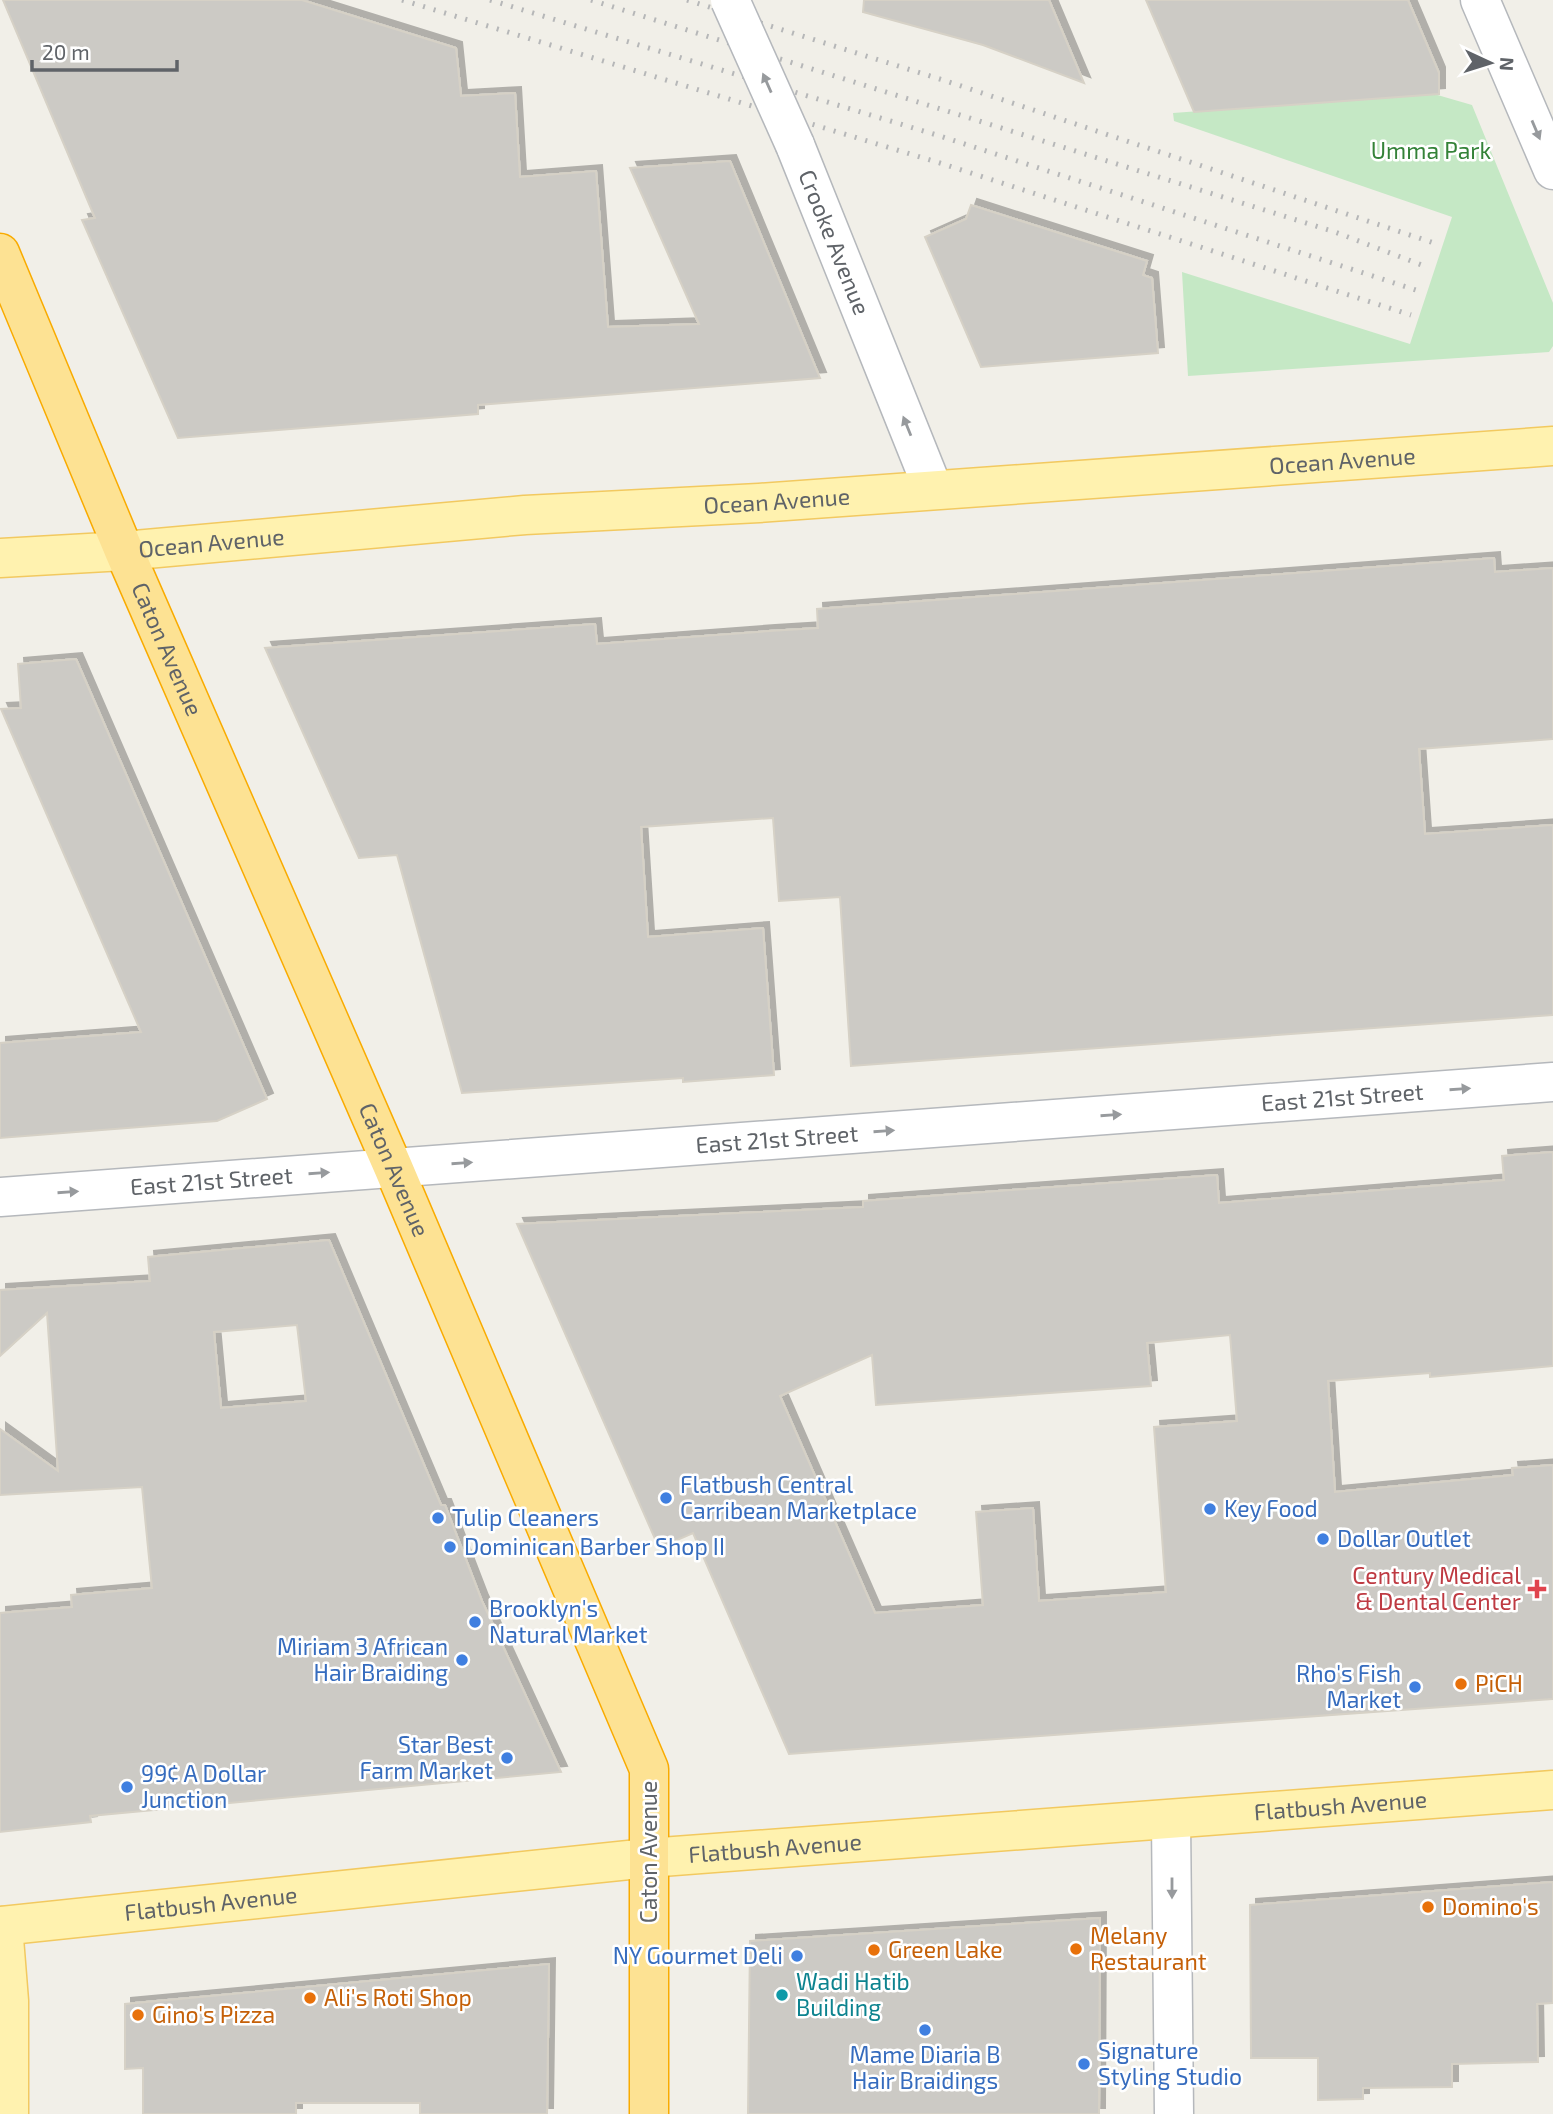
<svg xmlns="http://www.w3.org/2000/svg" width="1553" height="2114" viewBox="0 0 1553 2114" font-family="'Exo 2',sans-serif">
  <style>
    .green { fill: #c5e8c5 }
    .building { fill: #cccac5; stroke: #d6d1c6; stroke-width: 2; fill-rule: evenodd; filter: url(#shadow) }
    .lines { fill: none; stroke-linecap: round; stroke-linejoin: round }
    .minor-casing { stroke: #b5b8bc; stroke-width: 41 }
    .major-casing { stroke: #f2c960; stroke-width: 41 }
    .highway-casing { stroke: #f9ab00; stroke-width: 41 }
    .minor { stroke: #fff; stroke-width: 38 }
    .major { stroke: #fff2af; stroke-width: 38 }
    .highway { stroke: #fde293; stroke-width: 38 }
    .rail { stroke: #b6b7b8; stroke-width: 5; stroke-dasharray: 2 9; stroke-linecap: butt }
    .minor-bridge-casing { stroke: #b5b8bc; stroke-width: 41; stroke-linecap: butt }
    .minor-bridge { stroke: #fff; stroke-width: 38 }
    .oneway { fill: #979a9d }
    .shop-dot { fill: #3f7fe0; stroke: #fff; stroke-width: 2.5 }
    .health-dot { fill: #e0444e; stroke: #fff; stroke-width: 2.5 }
    .food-dot { fill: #e8710a; stroke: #fff; stroke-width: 2.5 }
    .culture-dot { fill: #0f9aa8; stroke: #fff; stroke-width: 2.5 }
    .labels { text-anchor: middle; stroke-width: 5; stroke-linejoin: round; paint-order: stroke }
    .park-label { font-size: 23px; fill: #348238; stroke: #fff }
    .street-label { font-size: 23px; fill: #5f6368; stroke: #fff }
    .shop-label { font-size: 23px; fill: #366cbe; stroke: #fff; text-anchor: start }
    .health-label { font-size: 23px; fill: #be3a42; stroke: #fff; text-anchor: end }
    .food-label { font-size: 23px; fill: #c56008; stroke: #fff; text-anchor: start }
    .culture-label { font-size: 23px; fill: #0d838f; stroke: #fff; text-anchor: start }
  </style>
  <defs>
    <filter id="shadow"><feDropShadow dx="6" dy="-6" stdDeviation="0" flood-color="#0004"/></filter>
  </defs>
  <rect width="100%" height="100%" fill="#f1efe8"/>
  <polygon class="green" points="1434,94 1472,105 1553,303 1553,346 1549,352 1188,376 1182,272 1410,344 1452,217 1174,121 1173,113"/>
  <g class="building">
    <polygon points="3,0 302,0 456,48 461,96 515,93 520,177 596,171 608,327 699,324 630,168 730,161 820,378 478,405 478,414 178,438 82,220 95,218"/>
    <polygon points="864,0 1049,0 1084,83 983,45 863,12"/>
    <polygon points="1146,0 1408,0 1439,73 1439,94 1194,112"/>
    <polygon points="971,205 1147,261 1143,275 1152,278 1158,353 981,367 925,237 966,219"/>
    <polygon points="1494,558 1495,572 1553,568 1553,739 1419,749 1425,834 1553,825 1553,1015 851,1066 840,897 779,901 773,818 641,827 648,937 763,928 774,1075 683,1082 683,1078 462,1093 397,855 359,858 265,648 595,624 597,644 769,631 818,628 817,609"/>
    <polygon points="76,659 267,1099 217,1121 0,1138 0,1043 141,1032 1,709 21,708 18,664"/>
    <path d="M1553,1152V1366L1430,1377V1373L1328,1381L1335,1492L1513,1475L1512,1468L1553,1465V1699L789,1754L693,1533L659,1548L517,1224L863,1207V1201L1217,1175L1219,1203L1504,1180L1502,1156ZM1230,1335L1237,1421L1154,1427L1166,1592L1039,1601L1033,1508L976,1512L983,1605L875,1613L780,1396L872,1355L876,1405L1151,1386L1147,1343Z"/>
    <path d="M329,1240L441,1505H445L482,1601L561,1772L90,1816L91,1822L0,1832V1613L72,1607L71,1595L152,1588L142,1487L0,1495V1429L58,1471L47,1313L0,1356V1290L150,1281L148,1257ZM297,1325L306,1401L221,1408L214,1332Z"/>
    <polygon points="1553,1882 1553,2003 1537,2004 1538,2062 1452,2064 1452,2087 1363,2088 1363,2099 1318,2100 1318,2058 1251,2058 1250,1905"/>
    <polygon points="1100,1918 1099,2114 748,2114 750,1941"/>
    <polygon points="549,1964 547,2114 420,2114 420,2103 296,2103 296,2114 143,2114 143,2068 125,2069 125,2004"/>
  </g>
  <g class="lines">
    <defs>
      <g id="minor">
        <polyline points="1480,0 1553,170"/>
        <path id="s1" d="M795,145L933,489"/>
        <path id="s2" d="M0,1197L1553,1082"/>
        <polyline points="1171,1820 1174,2114"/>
      </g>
      <g id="major">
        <path id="s3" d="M0,558L124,551L525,515L759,503L1553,446"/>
        <path id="s4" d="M0,1926L648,1858L1553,1790"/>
        <polyline points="3,1926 9,2001 9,2114"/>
      </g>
      <g id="highway">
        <path id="s5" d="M0,253L124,551L393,1167L649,1769V2114"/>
      </g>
    </defs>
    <use href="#minor" class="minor-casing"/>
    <use href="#major" class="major-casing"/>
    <use href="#highway" class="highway-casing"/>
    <use href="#minor" class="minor"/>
    <use href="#major" class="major"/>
    <use href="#highway" class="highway"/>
    <g class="rail">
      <polyline points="402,0 940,163 1411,315"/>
      <polyline points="490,0 940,136 1419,291"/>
      <polyline points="591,0 1335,232 1427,267"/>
      <polyline points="687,0 943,80 1434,243"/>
    </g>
    <defs>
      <polyline id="minor-bridge" points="730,0 795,145"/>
    </defs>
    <use href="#minor-bridge" class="minor-bridge-casing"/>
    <use href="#minor-bridge" class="minor-bridge"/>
  </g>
  <defs><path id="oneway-solid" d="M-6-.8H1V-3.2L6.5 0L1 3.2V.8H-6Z" transform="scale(1.75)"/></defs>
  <g class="oneway">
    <use href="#oneway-solid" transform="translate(767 83) rotate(-114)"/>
    <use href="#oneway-solid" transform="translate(1536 130) rotate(67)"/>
    <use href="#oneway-solid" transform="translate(907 426) rotate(-112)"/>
    <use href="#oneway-solid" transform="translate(1460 1089) rotate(-4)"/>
    <use href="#oneway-solid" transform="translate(1111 1115) rotate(-4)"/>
    <use href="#oneway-solid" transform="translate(884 1131) rotate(-4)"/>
    <use href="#oneway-solid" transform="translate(462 1163) rotate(-4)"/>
    <use href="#oneway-solid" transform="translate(319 1173) rotate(-4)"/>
    <use href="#oneway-solid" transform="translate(68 1192) rotate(-4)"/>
    <use href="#oneway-solid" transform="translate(1172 1888) rotate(90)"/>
  </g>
  <g class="shop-dot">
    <circle cx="666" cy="1498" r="7"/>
    <circle cx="1210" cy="1509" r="7"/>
    <circle cx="438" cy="1518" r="7"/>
    <circle cx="1323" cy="1539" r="7"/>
    <circle cx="450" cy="1547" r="7"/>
    <circle cx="475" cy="1622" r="7"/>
    <circle cx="462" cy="1660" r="7"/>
    <circle cx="1415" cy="1687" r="7"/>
    <circle cx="507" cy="1758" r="7"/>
    <circle cx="127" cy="1787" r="7"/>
    <circle cx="797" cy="1956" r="7"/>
    <circle cx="925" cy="2030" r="7"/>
    <circle cx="1084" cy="2064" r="7"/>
  </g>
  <path class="health-dot" d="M1533.5 1578.5h7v7h7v7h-7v7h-7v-7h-7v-7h7z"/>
  <g class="food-dot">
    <circle cx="1461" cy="1684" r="7"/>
    <circle cx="1428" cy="1907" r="7"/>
    <circle cx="1076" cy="1949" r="7"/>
    <circle cx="874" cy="1950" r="7"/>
    <circle cx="310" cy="1998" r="7"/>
    <circle cx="138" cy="2015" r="7"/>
  </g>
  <circle class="culture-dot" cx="782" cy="1995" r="7"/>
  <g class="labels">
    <g class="park-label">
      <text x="1431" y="159">Umma Park</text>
    </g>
    <g class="street-label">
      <text dy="8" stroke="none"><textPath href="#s1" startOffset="105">Crooke Avenue</textPath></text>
      <text dy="8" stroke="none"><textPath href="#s3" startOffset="1346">Ocean Avenue</textPath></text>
      <text dy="8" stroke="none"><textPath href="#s3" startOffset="779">Ocean Avenue</textPath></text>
      <text dy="8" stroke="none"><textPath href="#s3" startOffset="212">Ocean Avenue</textPath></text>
      <text dy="8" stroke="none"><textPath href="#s5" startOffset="430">Caton Avenue</textPath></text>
      <text dy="8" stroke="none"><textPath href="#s2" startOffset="1346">East 21st Street</textPath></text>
      <text dy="8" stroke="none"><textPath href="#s2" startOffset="779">East 21st Street</textPath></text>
      <text dy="8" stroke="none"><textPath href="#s5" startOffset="998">Caton Avenue</textPath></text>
      <text dy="8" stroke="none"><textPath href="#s2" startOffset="212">East 21st Street</textPath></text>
      <text dy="8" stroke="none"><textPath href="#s4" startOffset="1346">Flatbush Avenue</textPath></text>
      <text dy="8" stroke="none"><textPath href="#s4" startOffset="779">Flatbush Avenue</textPath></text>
      <text transform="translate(649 1852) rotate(-90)" y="8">Caton Avenue</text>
      <text dy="8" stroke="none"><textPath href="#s4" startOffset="212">Flatbush Avenue</textPath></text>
    </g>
    <g class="shop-label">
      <text x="680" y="1493">Flatbush Central<tspan x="680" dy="26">Carribean Marketplace</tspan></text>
      <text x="1224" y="1517">Key Food</text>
      <text x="452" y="1526">Tulip Cleaners</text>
      <text x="1337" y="1547">Dollar Outlet</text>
      <text x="464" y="1555">Dominican Barber Shop II</text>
      <text x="489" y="1617">Brooklyn's<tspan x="489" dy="26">Natural Market</tspan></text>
      <text x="448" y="1655" text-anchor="end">Miriam 3 African<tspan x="448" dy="26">Hair Braiding</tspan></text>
      <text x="1401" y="1682" text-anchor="end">Rho's Fish<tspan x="1401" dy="26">Market</tspan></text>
      <text x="493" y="1753" text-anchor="end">Star Best<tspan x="493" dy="26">Farm Market</tspan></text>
      <text x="141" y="1782">99¢ A Dollar<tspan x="141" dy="26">Junction</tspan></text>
      <text x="783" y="1964" text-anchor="end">NY Gourmet Deli</text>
      <text x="1098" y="2059">Signature<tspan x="1098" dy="26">Styling Studio</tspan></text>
      <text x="925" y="2063" text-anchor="middle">Mame Diaria B<tspan x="925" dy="26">Hair Braidings</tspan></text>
    </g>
    <g class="health-label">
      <text x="1521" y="1584">Century Medical<tspan x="1521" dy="26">&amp; Dental Center</tspan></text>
    </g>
    <g class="food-label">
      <text x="1475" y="1692">PiCH</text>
      <text x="1442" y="1915">Domino's</text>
      <text x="1090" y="1944">Melany<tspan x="1090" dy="26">Restaurant</tspan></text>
      <text x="888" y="1958">Green Lake</text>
      <text x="324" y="2006">Ali's Roti Shop</text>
      <text x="152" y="2023">Gino's Pizza</text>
    </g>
    <g class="culture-label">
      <text x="796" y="1990">Wadi Hatib<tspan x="796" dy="26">Building</tspan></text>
    </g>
  </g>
  <g transform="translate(1490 63) rotate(94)" stroke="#ffffff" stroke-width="5" paint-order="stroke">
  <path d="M0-5L12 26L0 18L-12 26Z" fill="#5f6368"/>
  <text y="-10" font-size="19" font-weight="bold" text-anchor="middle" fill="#5f6368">N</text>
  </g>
  <path d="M32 60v10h145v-10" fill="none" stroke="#5f6368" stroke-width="3.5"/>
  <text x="42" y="60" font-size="21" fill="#5f6368" stroke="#ffffff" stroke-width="5" paint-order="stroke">20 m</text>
</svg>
